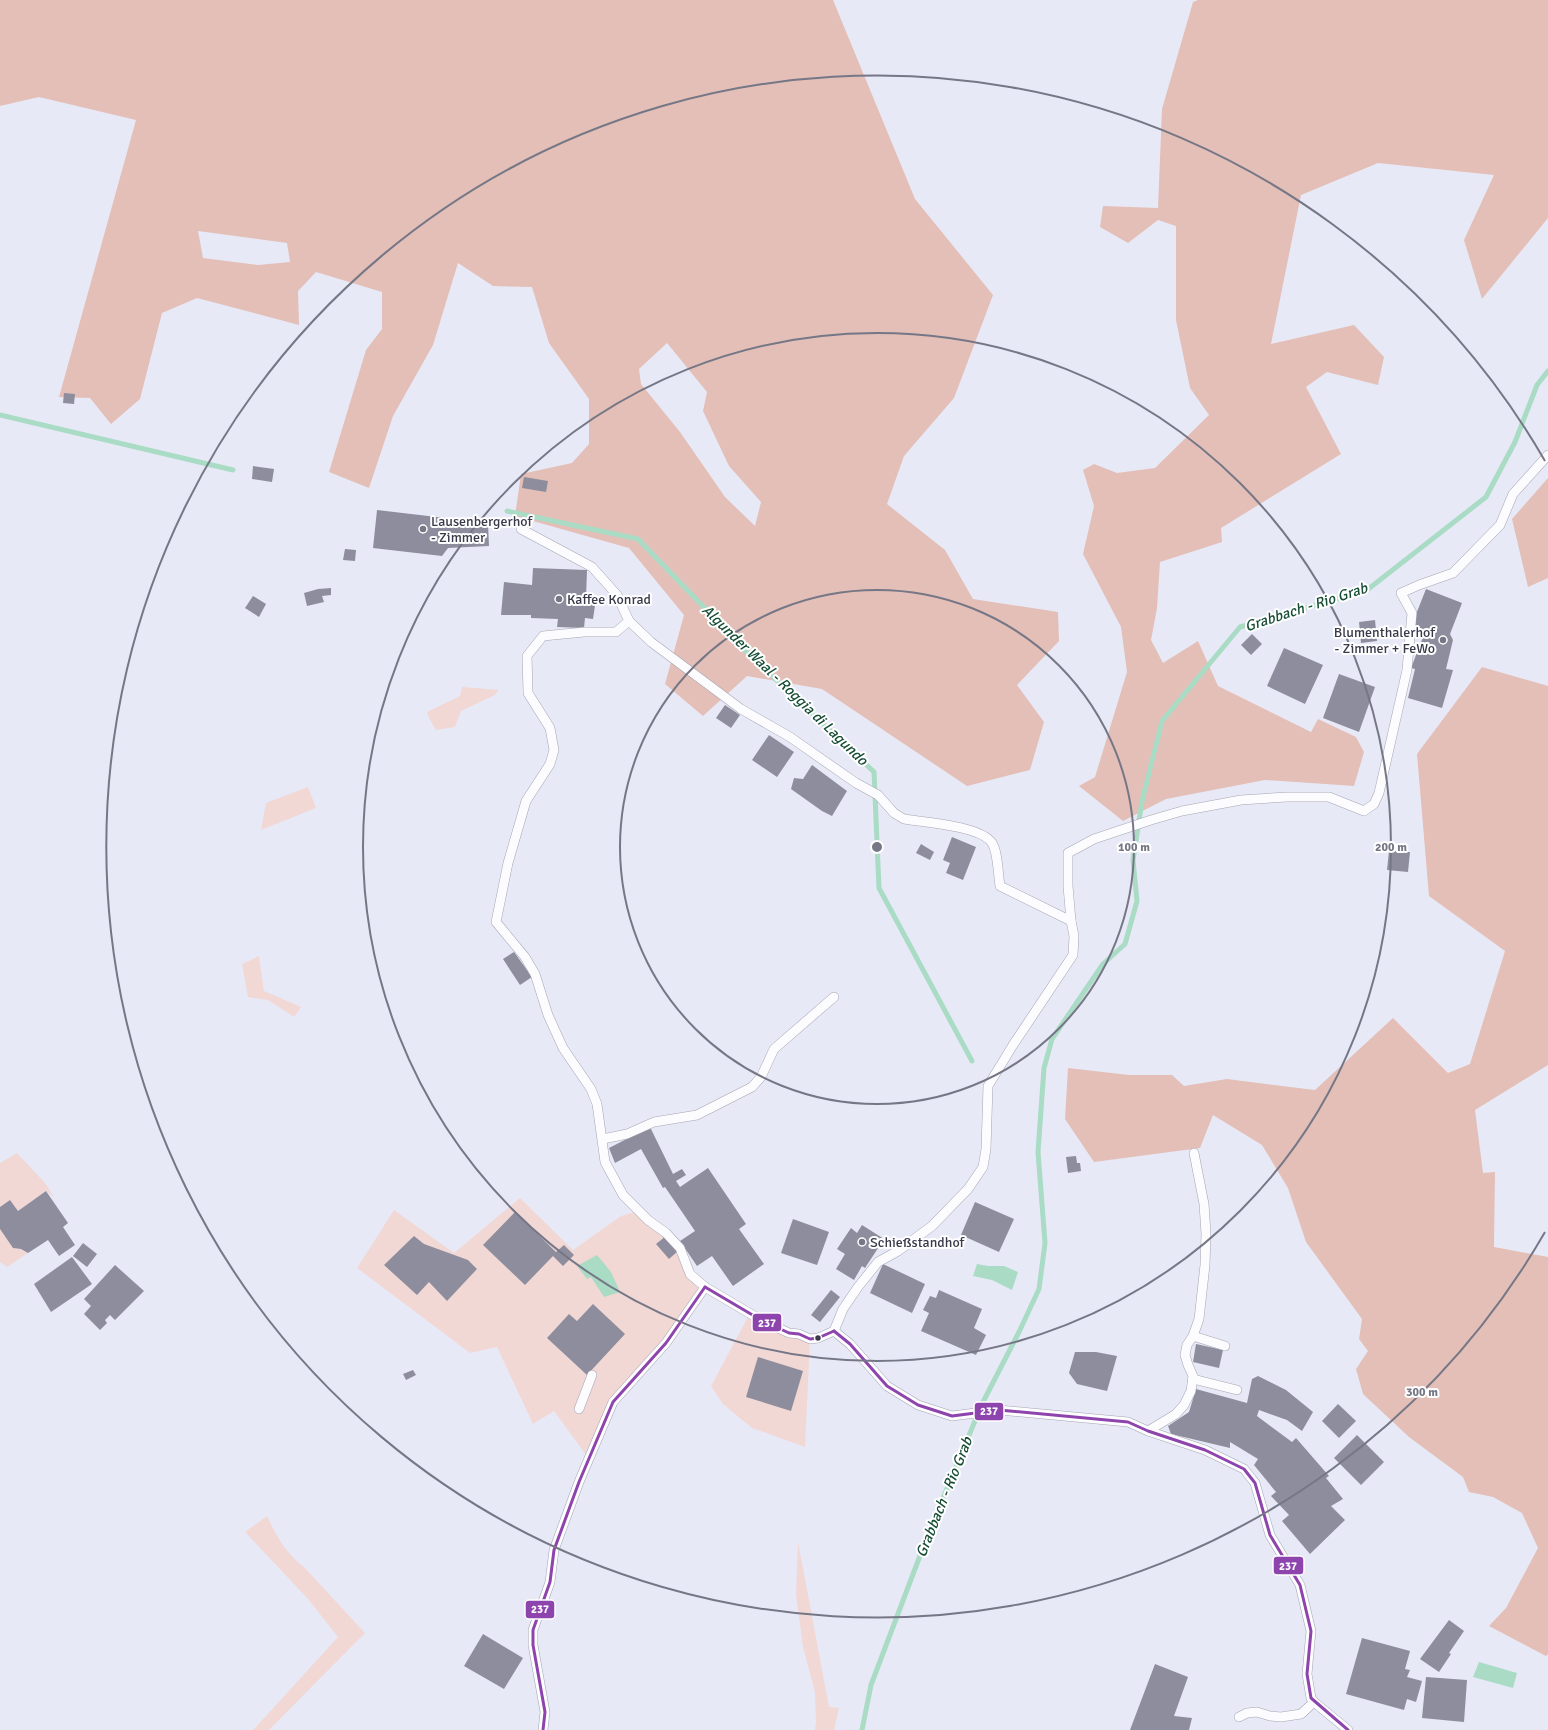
<svg xmlns="http://www.w3.org/2000/svg" width="1548" height="1730" viewBox="0 0 1548 1730" font-family="Signika,sans-serif">
  <style>
    .green { fill: #f1d8d5 }
    .forest { fill: #e3bfb7; fill-rule: evenodd }
    .water { fill: #a9dbc5 }
    .lines { fill: none; stroke-linecap: round; stroke-linejoin: round }
    .stream { stroke: #a9dbc5; stroke-width: 5 }
    .building { fill: #8d8d9d }
    .service-casing { stroke: #a4a5b2; stroke-width: 10 }
    .service { stroke: #fcfcfe; stroke-width: 9 }
    .bus-1-casing { stroke: #fff; stroke-width: 6 }
    .bus-1 { stroke: #8e44ad; stroke-width: 3 }
    .ring { fill: none; stroke: #767786; stroke-width: 2 }
    .poi-dot { fill: #767786; stroke: #fff; stroke-width: 1.5 }
    .bus-dot { fill: #383949; stroke: #fff; stroke-width: 1.5 }
    .labels { text-anchor: middle; stroke-width: 4; stroke-linejoin: round; paint-order: stroke }
    .poi-label { font-size: 14px; fill: #383949; stroke: #fff; text-anchor: start }
    .water-label { font-size: 15px; font-style: italic; fill: #164d35; stroke: #fff }
    .centre { fill: #767786; stroke: #fff; stroke-width: 2 }
    .ring-label { font-size: 12px; text-anchor: middle; font-weight: bold; fill: #767786; stroke: #fff; stroke-width: 4; stroke-linejoin: round; paint-order: stroke }
    .line-badge { stroke: #fff; stroke-width: 1.5 }
    .badge-label { font-size: 11px; text-anchor: middle; font-weight: bold; fill: #fff }
  </style>
  <rect width="100%" height="100%" fill="#e8e9f7"/>
  <g class="green">
    <polygon points="462,687 499,690 493,696 461,711 455,727 436,730 429,718 427,712 460,696"/>
    <polygon points="308,787 316,808 261,830 266,803"/>
    <polygon points="259,956 264,991 301,1007 294,1017 268,1000 248,997 242,964"/>
    <polygon points="17,1153 45,1183 55,1198 46,1191 18,1211 10,1200 0,1207 0,1163"/>
    <polygon points="520,1198 573,1250 621,1216 638,1211 666,1233 690,1274 705,1287 613,1402 589,1459 554,1411 533,1424 497,1347 470,1353 357,1268 394,1210 454,1253"/>
    <polygon points="0,1229 13,1248 21,1249 28,1253 7,1267 0,1262"/>
    <polygon points="750,1313 810,1339 805,1447 752,1428 723,1404 711,1386"/>
    <path d="M267,1516C276,1535 286,1554 304,1567L365,1633L269,1730H253L338,1637L308,1599L245,1532Z"/>
    <polygon points="798,1542 829,1707 839,1708 834,1730 815,1730 816,1721 815,1692 803,1647 796,1595"/>
  </g>
  <g class="forest">
    <path d="M0,0H833L915,199L993,295L954,398L904,456L887,504L945,550L973,599L1058,612L1059,641L1017,685L1044,722L1030,770L967,786L822,689L747,676L703,716L665,684L684,615L629,548L515,516L521,474L572,463L589,444V399L549,343L532,287L493,286L458,263L433,345L393,416L369,488L329,472L366,350L382,329V292L316,272L298,291L299,325L197,298L162,313L140,399L111,424L90,398L59,397L136,120L39,97L0,106ZM198,231L287,243L290,262L258,265L203,258ZM667,343L707,392L703,411L729,466L761,502L755,526L725,497L680,432L641,384L639,369Z"/>
    <polygon points="1198,0 1548,0 1548,218 1482,299 1464,240 1494,175 1378,163 1301,195 1271,344 1354,325 1384,357 1378,385 1327,372 1306,387 1341,454 1221,528 1222,542 1160,562 1157,608 1151,640 1163,663 1198,641 1218,686 1311,732 1318,719 1356,737 1364,752 1354,786 1265,780 1166,799 1123,821 1079,786 1095,777 1127,672 1121,627 1083,554 1094,506 1083,470 1094,464 1117,473 1155,468 1209,415 1190,388 1176,320 1176,226 1158,220 1128,243 1100,227 1103,206 1158,208 1162,109 1193,2"/>
    <polygon points="1548,478 1548,578 1528,587 1512,519"/>
    <polygon points="1482,667 1548,686 1548,1065 1475,1110 1483,1173 1495,1172 1494,1247 1548,1257 1548,1654 1546,1656 1489,1626 1506,1608 1538,1548 1522,1513 1493,1497 1469,1492 1463,1477 1409,1437 1363,1394 1356,1369 1368,1351 1359,1339 1362,1319 1306,1242 1288,1188 1262,1145 1213,1115 1200,1148 1094,1162 1065,1119 1068,1068 1129,1075 1172,1075 1184,1086 1227,1079 1315,1090 1393,1018 1448,1073 1470,1064 1505,951 1429,896 1417,754"/>
  </g>
  <g class="water">
    <polygon points="597,1255 611,1272 620,1292 604,1297 591,1277 587,1279 577,1266"/>
    <polygon points="977,1264 988,1266 1004,1266 1018,1272 1012,1290 992,1280 973,1276"/>
    <polygon points="1479,1662 1517,1673 1513,1688 1473,1677"/>
  </g>
  <g class="lines">
    <g class="stream">
      <polyline points="0,415 233,470"/>
      <polyline points="507,511 638,539 749,654 874,772 879,888 972,1061"/>
      <polyline points="862,1730 871,1685 929,1532 982,1404 1019,1332 1039,1289 1045,1243 1038,1152 1044,1068 1052,1039 1103,964 1125,944 1137,901 1133,860 1142,801 1162,721 1240,627 1367,590 1486,497 1515,442 1537,385 1548,371"/>
    </g>
  </g>
  <g class="building">
    <polygon points="64,393 75,394 74,404 63,403"/>
    <polygon points="253,466 274,469 272,482 252,479"/>
    <polygon points="524,477 548,481 546,492 522,488"/>
    <polygon points="377,510 488,523 489,546 448,548 442,556 373,548"/>
    <polygon points="345,549 356,550 355,561 343,560"/>
    <polygon points="533,568 587,570 586,598 596,599 593,619 585,618 584,628 557,627 558,619 531,618 531,615 501,615 504,582 532,585"/>
    <polygon points="331,588 331,595 322,596 324,602 307,606 304,593 318,589"/>
    <polygon points="1426,589 1462,603 1450,634 1453,640 1446,669 1453,670 1442,708 1408,698 1415,669 1411,668 1425,632 1411,627"/>
    <polygon points="253,596 266,604 259,617 245,608"/>
    <polygon points="1375,620 1377,641 1361,643 1359,622"/>
    <polygon points="1252,634 1262,644 1251,655 1241,645"/>
    <polygon points="1284,648 1323,665 1305,704 1267,686"/>
    <polygon points="1339,674 1375,687 1359,732 1323,718"/>
    <polygon points="725,705 740,715 731,728 716,718"/>
    <polygon points="769,735 794,752 777,777 752,760"/>
    <polygon points="812,765 847,791 832,816 822,811 791,789 794,778 803,779"/>
    <polygon points="952,837 976,847 963,880 946,873 950,863 943,860"/>
    <polygon points="921,844 934,852 930,860 916,853"/>
    <polygon points="1389,851 1410,852 1408,872 1387,870"/>
    <polygon points="514,952 532,977 520,985 503,959"/>
    <polygon points="650,1127 673,1174 682,1169 686,1175 676,1181 680,1187 708,1168 746,1224 739,1229 764,1264 733,1286 712,1256 697,1266 680,1241 695,1231 665,1187 663,1188 641,1149 615,1163 609,1148"/>
    <polygon points="1076,1156 1077,1163 1080,1163 1081,1171 1068,1173 1066,1157"/>
    <polygon points="46,1191 68,1223 63,1227 75,1245 59,1256 48,1240 28,1253 21,1249 13,1248 0,1229 0,1207 10,1200 18,1211"/>
    <polygon points="975,1202 1014,1219 999,1252 961,1235"/>
    <polygon points="515,1212 556,1252 564,1245 574,1255 563,1266 553,1256 525,1285 483,1245"/>
    <polygon points="793,1219 829,1232 817,1265 781,1253"/>
    <polygon points="862,1225 884,1239 865,1268 862,1266 854,1280 836,1269 845,1254 837,1249 851,1228 857,1233"/>
    <polygon points="414,1236 424,1244 468,1260 477,1269 447,1301 429,1282 417,1295 384,1265"/>
    <polygon points="666,1236 678,1251 669,1259 656,1244"/>
    <polygon points="83,1243 97,1254 87,1267 73,1256"/>
    <polygon points="72,1257 92,1284 51,1312 34,1284"/>
    <polygon points="883,1264 925,1284 912,1313 870,1293"/>
    <polygon points="115,1265 144,1291 115,1320 110,1315 105,1320 107,1323 100,1330 84,1314 91,1306 84,1299"/>
    <polygon points="831,1290 840,1297 820,1322 811,1315"/>
    <polygon points="939,1290 982,1309 974,1328 986,1335 976,1355 921,1331 929,1313 923,1310 930,1296 936,1298"/>
    <polygon points="593,1304 625,1334 587,1375 547,1338 569,1314 577,1321"/>
    <polygon points="1196,1344 1223,1350 1219,1368 1193,1362"/>
    <polygon points="1075,1352 1096,1352 1117,1356 1107,1391 1077,1384 1069,1373"/>
    <polygon points="758,1357 803,1371 791,1411 746,1397"/>
    <polygon points="413,1370 416,1375 406,1380 403,1374"/>
    <polygon points="1258,1376 1286,1390 1313,1412 1302,1431 1287,1420 1259,1410 1257,1416 1292,1442 1296,1438 1329,1476 1326,1478 1343,1499 1331,1506 1345,1520 1310,1554 1282,1521 1289,1515 1271,1496 1276,1492 1254,1465 1258,1459 1230,1442 1230,1448 1171,1434 1168,1426 1189,1412 1196,1389 1247,1403 1252,1379"/>
    <polygon points="1338,1404 1356,1421 1339,1438 1322,1421"/>
    <polygon points="1357,1435 1384,1462 1361,1485 1334,1458"/>
    <polygon points="1449,1620 1464,1631 1449,1653 1451,1654 1439,1672 1420,1659"/>
    <polygon points="483,1634 523,1658 504,1689 464,1666"/>
    <polygon points="1362,1638 1410,1651 1405,1669 1410,1670 1407,1677 1422,1681 1416,1702 1407,1699 1404,1710 1346,1694"/>
    <polygon points="1155,1664 1188,1677 1174,1716 1192,1718 1189,1730 1130,1730"/>
    <polygon points="1426,1677 1467,1680 1464,1722 1422,1718"/>
  </g>
  <g class="lines">
    <defs>
      <g id="service">
        <polyline points="521,529 592,567 617,595 629,621 616,632 584,632 543,636 527,656 528,693 550,728 554,750 550,764 526,801 508,863 496,922 525,957 535,974 548,1015 563,1048 591,1089 597,1104 605,1162 623,1195 648,1220 666,1233 680,1248 690,1274 705,1287 761,1320 789,1333 799,1334 810,1339 818,1338 834,1331"/>
        <path d="M629,621L651,642L741,709L790,737L856,783L878,795L894,813L904,819C923,822 981,826 992,843C998,852 998,874 1000,886L1071,921"/>
        <polyline points="603,1139 627,1134 654,1122 697,1115 752,1087 761,1077 774,1049 834,997"/>
        <polyline points="834,1331 843,1309 858,1287 878,1262 898,1251 932,1226 968,1189 983,1167 986,1149 988,1086 1013,1045 1073,955 1074,936 1071,921 1068,886 1068,853 1094,839 1151,820 1182,811 1241,800 1287,797 1329,797 1364,811 1374,804 1379,793 1407,670 1412,613 1401,593 1419,585 1453,573 1500,525 1513,494 1548,455"/>
        <polyline points="834,1331 850,1344 887,1386 918,1405 952,1416 999,1410 1128,1422 1148,1431 1205,1450 1244,1469 1255,1483 1270,1535 1300,1585 1311,1631 1307,1674 1311,1698 1314,1702 1348,1730"/>
        <polyline points="1193,1336 1225,1346"/>
        <polyline points="1193,1379 1237,1390"/>
        <polyline points="579,1409 592,1375"/>
        <polyline points="1148,1431 1176,1414 1184,1405 1191,1391 1193,1376 1188,1365 1185,1355 1187,1345 1193,1336 1199,1319 1205,1265 1206,1234 1204,1204 1194,1153"/>
        <polyline points="1239,1717 1247,1713 1257,1712 1270,1716 1281,1717 1301,1714 1314,1702"/>
        <polyline points="543,1730 545,1712 533,1645 533,1630 550,1582 554,1550 579,1482 613,1402 666,1343 705,1287"/>
      </g>
    </defs>
    <use href="#service" class="service-casing"/>
    <use href="#service" class="service"/>
    <defs>
      <g id="bus-1">
        <polyline points="705,1287 761,1320 789,1333 799,1334 810,1339 818,1338 834,1331"/>
        <polyline points="834,1331 850,1344 887,1386 918,1405 952,1416 999,1410 1128,1422 1148,1431 1205,1450 1244,1469 1255,1483 1270,1535 1300,1585 1311,1631 1307,1674 1311,1698 1348,1730"/>
        <polyline points="543,1730 545,1712 533,1645 533,1630 550,1582 554,1550 579,1482 613,1402 666,1343 705,1287"/>
      </g>
    </defs>
    <use href="#bus-1" class="bus-1-casing"/>
    <use href="#bus-1" class="bus-1"/>
  </g>
  <g class="ring">
    <circle cx="877" cy="847" r="257"/>
    <circle cx="877" cy="847" r="514"/>
    <path d="M1545 1232A771 771 0 1 1 1545 461"/>
  </g>
  <g class="poi-dot">
    <circle cx="423" cy="529" r="4"/>
    <circle cx="559" cy="599" r="4"/>
    <circle cx="1443" cy="640" r="4"/>
    <circle cx="862" cy="1242" r="4"/>
  </g>
  <circle class="bus-dot" cx="818" cy="1338" r="3.5"/>
  <g class="labels">
    <g class="poi-label">
      <text x="431" y="526">Lausenbergerhof<tspan x="431" dy="16">- Zimmer</tspan></text>
      <text x="567" y="604">Kaffee Konrad</text>
      <text x="1435" y="637" text-anchor="end">Blumenthalerhof<tspan x="1435" dy="16">- Zimmer + FeWo</tspan></text>
      <text x="870" y="1247">Schießstandhof</text>
    </g>
    <g class="water-label">
      <text transform="translate(1306 607) rotate(-18)" y="5">Grabbach - Rio Grab</text>
      <text transform="translate(785 685) rotate(44)" y="5">Algunder Waal - Roggia di Lagundo</text>
      <text transform="translate(944 1497) rotate(-68)" y="5">Grabbach - Rio Grab</text>
    </g>
  </g>
  <circle cx="877" cy="847" r="6" class="centre"/>
  <g class="ring-label">
    <text x="1134" y="851">100 m</text>
    <text x="1391" y="851">200 m</text>
    <text x="1422" y="1396">300 m</text>
  </g>
  <g class="line-badge">
    <rect x="752" y="1313" width="30" height="19" rx="4" fill="#8e44ad"/>
    <rect x="974" y="1402" width="30" height="19" rx="4" fill="#8e44ad"/>
    <rect x="1273" y="1556" width="31" height="19" rx="4" fill="#8e44ad"/>
    <rect x="525" y="1600" width="30" height="19" rx="4" fill="#8e44ad"/>
  </g>
  <g class="badge-label">
    <text x="767" y="1327">237</text>
    <text x="989" y="1415">237</text>
    <text x="1288" y="1570">237</text>
    <text x="540" y="1613">237</text>
  </g>
</svg>
